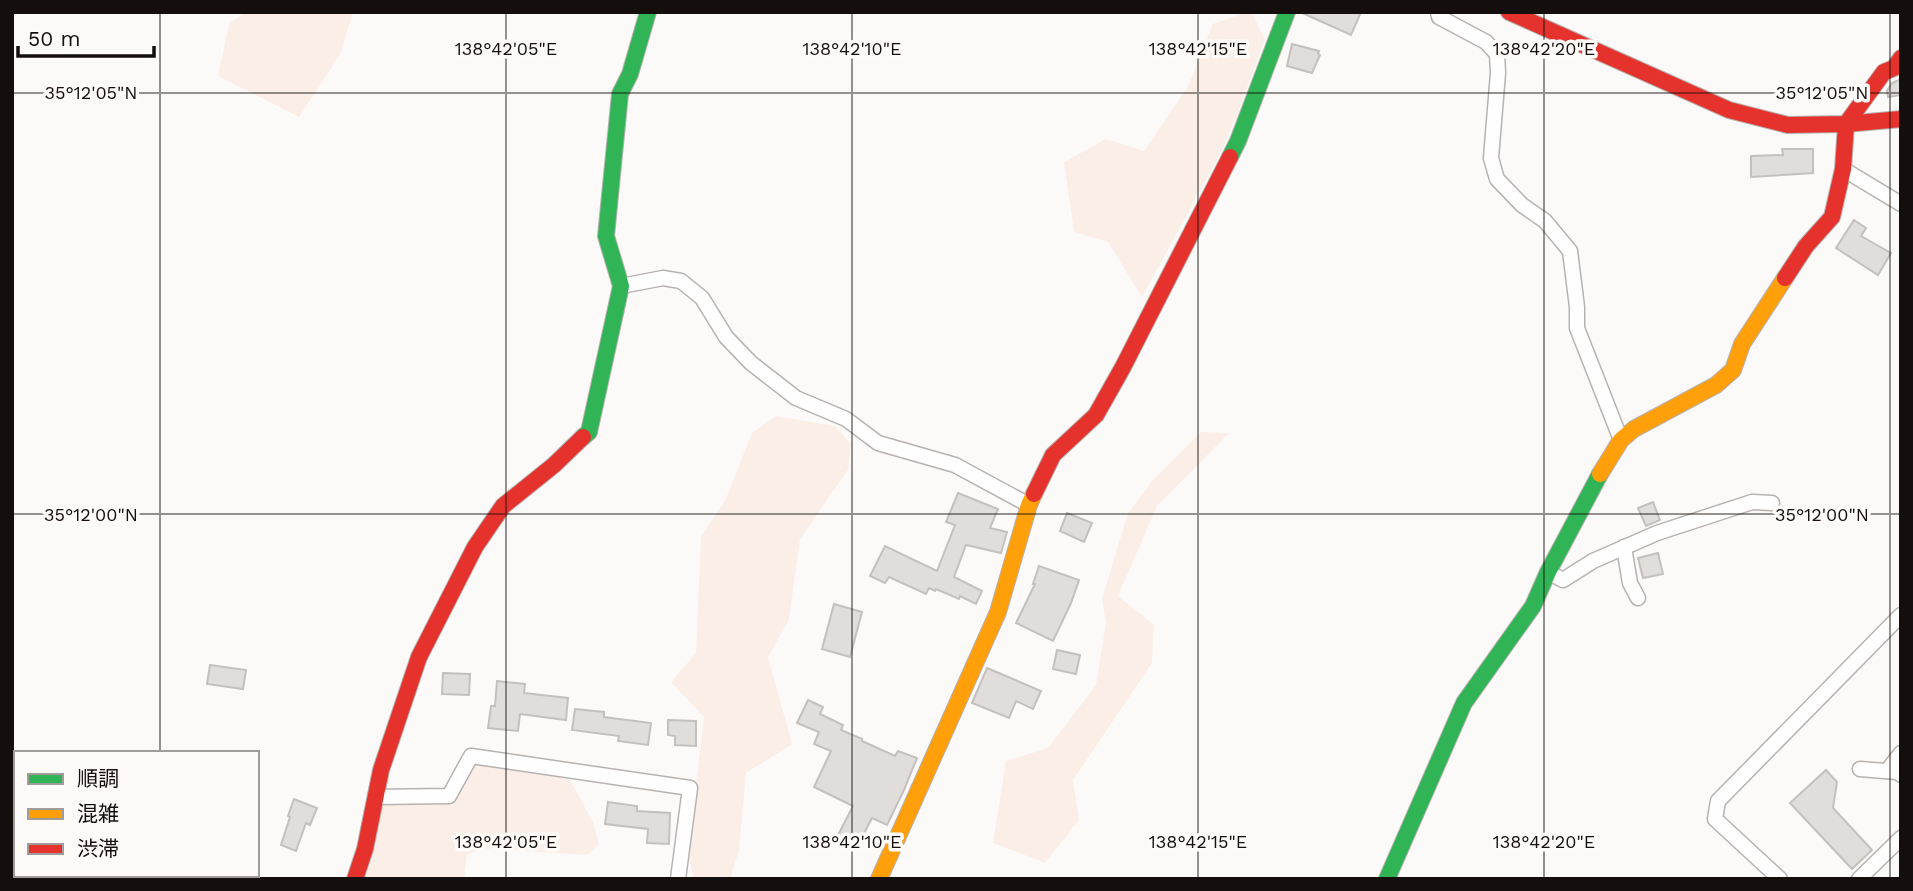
<svg xmlns="http://www.w3.org/2000/svg" width="1913" height="891" viewBox="0 0 1913 891" font-family="'Work Sans','Noto Sans JP',sans-serif">
  <style>
    .green { fill: #faeee7 }
    .building { fill: #e1dddb; stroke: #c3c0be; stroke-width: 2 }
    .lines { fill: none; stroke-linecap: round; stroke-linejoin: round }
    .street-casing { stroke: #b6b2b0; stroke-width: 17 }
    .fast-casing { stroke: #b6b2b0; stroke-width: 18 }
    .slow-casing { stroke: #b6b2b0; stroke-width: 18 }
    .jam-casing { stroke: #b6b2b0; stroke-width: 18 }
    .street { stroke: #fffefe; stroke-width: 14 }
    .fast { stroke: #30b455; stroke-width: 16 }
    .slow { stroke: #ff9f0a; stroke-width: 16 }
    .jam { stroke: #e5322d; stroke-width: 16 }
    .ticks { fill: none; stroke: #140f0c; stroke-width: 2; stroke-opacity: 0.45 }
    .ticks-label { font-size: 18px; text-anchor: middle; fill: #140f0c; stroke: #fdfaf8; stroke-width: 7; stroke-linejoin: round; paint-order: stroke }
  </style>
  <rect width="100%" height="100%" fill="#fcfaf9"/>
  <g class="green">
    <polygon points="246,12 353,12 340,55 299,117 218,76 229,24"/>
    <polygon points="1248,12 1251,12 1265,39 1237,115 1220,154 1142,297 1108,242 1074,232 1064,162 1106,139 1144,151 1188,87 1213,24"/>
    <polygon points="776,416 835,426 851,444 848,470 800,539 789,619 768,657 792,744 746,773 739,850 730,879 694,879 688,853 704,717 671,682 696,653 701,537 725,501 752,433"/>
    <polygon points="1201,432 1229,433 1157,506 1118,596 1154,625 1152,663 1073,780 1079,820 1045,863 993,843 1006,761 1048,748 1096,685 1106,623 1102,599 1128,513 1153,480"/>
    <polygon points="471,756 570,780 593,822 599,845 587,855 480,848 467,855 464,879 354,879 374,803 453,794"/>
  </g>
  <g class="building">
    <polygon points="1300,12 1361,12 1351,35"/>
    <polygon points="1292,44 1319,51 1318,54 1320,55 1312,73 1287,66"/>
    <polygon points="1901,79 1901,95 1888,97 1887,91 1892,83"/>
    <polygon points="1782,149 1813,149 1813,173 1751,177 1751,156 1783,155"/>
    <polygon points="1854,220 1866,228 1861,236 1891,253 1878,275 1836,248"/>
    <polygon points="958,493 998,509 990,528 1007,532 1001,553 966,545 954,577 982,591 976,604 960,596 959,599 936,589 935,591 929,588 926,594 889,577 885,583 870,576 885,546 937,571 955,525 946,522"/>
    <polygon points="1653,502 1660,520 1646,526 1638,508"/>
    <polygon points="1067,513 1092,523 1084,542 1060,531"/>
    <polygon points="1658,553 1663,574 1643,578 1638,558"/>
    <polygon points="1039,566 1079,580 1071,603 1053,641 1016,623 1035,584 1033,584"/>
    <polygon points="834,604 862,612 850,657 822,649"/>
    <polygon points="1057,650 1080,655 1076,674 1053,669"/>
    <polygon points="210,665 246,670 243,689 207,684"/>
    <polygon points="987,668 1041,691 1033,709 1016,701 1009,718 972,703"/>
    <polygon points="443,673 470,674 469,695 442,694"/>
    <polygon points="497,681 525,684 524,693 568,698 566,720 520,714 518,731 488,728 491,706 495,706"/>
    <polygon points="808,700 823,707 820,714 843,725 841,730 862,739 862,741 895,756 898,751 917,758 904,790 887,825 872,818 857,847 837,837 853,806 814,787 831,751 814,744 819,732 797,723"/>
    <polygon points="575,709 604,712 604,717 651,723 648,745 618,741 619,736 572,730"/>
    <polygon points="668,720 696,721 696,746 675,745 675,736 668,735"/>
    <polygon points="1826,770 1837,782 1833,808 1872,850 1852,869 1790,803"/>
    <polygon points="294,799 317,808 310,825 306,823 296,851 281,845 290,817 288,816"/>
    <polygon points="608,802 637,806 637,811 670,813 669,844 647,843 648,829 605,824"/>
  </g>
  <g class="lines">
    <defs>
      <g id="street">
        <polyline points="1438,12 1439,17 1486,42 1497,54 1498,73 1491,158 1497,179 1522,205 1545,221 1570,251 1577,307 1577,328 1621,440"/>
        <polyline points="1843,169 1901,204"/>
        <polyline points="621,286 663,278 681,281 702,298 726,337 751,363 796,398 846,419 878,443 955,465 1029,505"/>
        <polyline points="1624,547 1630,583 1638,598"/>
        <polyline points="1548,572 1563,580 1593,561 1657,533 1752,502 1772,503"/>
        <polyline points="1860,769 1897,772 1901,775"/>
        <polyline points="1887,771 1901,753"/>
        <polyline points="376,797 449,796 471,756 690,788 678,879"/>
        <polyline points="1780,879 1715,819 1718,801 1901,615"/>
        <polyline points="1859,879 1901,838"/>
      </g>
      <g id="fast">
        <polyline points="1230,157 1238,141 1287,12"/>
        <polyline points="583,437 589,432 621,286 606,236 620,94 630,74 648,12"/>
        <polyline points="1387,879 1464,703 1533,606 1548,572 1600,474"/>
      </g>
      <g id="slow">
        <polyline points="1600,474 1621,440 1634,429 1716,385 1733,370 1742,344 1785,278"/>
        <polyline points="879,879 998,612 1029,505 1034,494"/>
      </g>
      <g id="jam">
        <polyline points="1509,12 1729,110 1788,125 1846,124 1901,119"/>
        <polyline points="1785,278 1806,246 1832,217 1843,169 1846,124 1884,72 1894,68 1901,58"/>
        <polyline points="1034,494 1053,455 1096,415 1123,367 1230,157"/>
        <polyline points="355,879 365,849 381,770 419,657 475,547 503,506 554,465 583,437"/>
      </g>
    </defs>
    <use href="#street" class="street-casing"/>
    <use href="#fast" class="fast-casing"/>
    <use href="#slow" class="slow-casing"/>
    <use href="#jam" class="jam-casing"/>
    <use href="#street" class="street"/>
    <use href="#fast" class="fast"/>
    <use href="#slow" class="slow"/>
    <use href="#jam" class="jam"/>
  </g>
  <path class="ticks" d="M160,12V753M506,12V879M852,12V879M1198,12V879M1544,12V879M1890,12V879M12,93H1901M12,514H1901M160,875V879"/>
  <g class="ticks-label">
    <text x="506" y="55">138°42'05"E</text>
    <text x="852" y="55">138°42'10"E</text>
    <text x="1198" y="55">138°42'15"E</text>
    <text x="1544" y="55">138°42'20"E</text>
    <text x="91" y="99">35°12'05"N</text>
    <text x="1822" y="99">35°12'05"N</text>
    <text x="91" y="521">35°12'00"N</text>
    <text x="1822" y="521">35°12'00"N</text>
    <text x="506" y="848">138°42'05"E</text>
    <text x="852" y="848">138°42'10"E</text>
    <text x="1198" y="848">138°42'15"E</text>
    <text x="1544" y="848">138°42'20"E</text>
  </g>
  <rect width="1913" height="891" fill="none" stroke="#140f0c" stroke-width="28"/>
  <rect x="14" y="751" width="245" height="126" fill="#fdfaf8" stroke="#a09c9a" stroke-width="2"/>
  <rect x="28" y="774" width="35" height="10" fill="#30b455" stroke="#a09c9a" stroke-width="2"/>
  <text x="77" y="786" font-size="21" fill="#140f0c">順調</text>
  <rect x="28" y="809" width="35" height="10" fill="#ff9f0a" stroke="#a09c9a" stroke-width="2"/>
  <text x="77" y="821" font-size="21" fill="#140f0c">混雑</text>
  <rect x="28" y="844" width="35" height="10" fill="#e5322d" stroke="#a09c9a" stroke-width="2"/>
  <text x="77" y="856" font-size="21" fill="#140f0c">渋滞</text>
  <path d="M18 46v10h136v-10" fill="none" stroke="#140f0c" stroke-width="3.5"/>
  <text x="28" y="46" font-size="21" fill="#140f0c" stroke="#fdfaf8" stroke-width="5" paint-order="stroke">50 m</text>
</svg>
